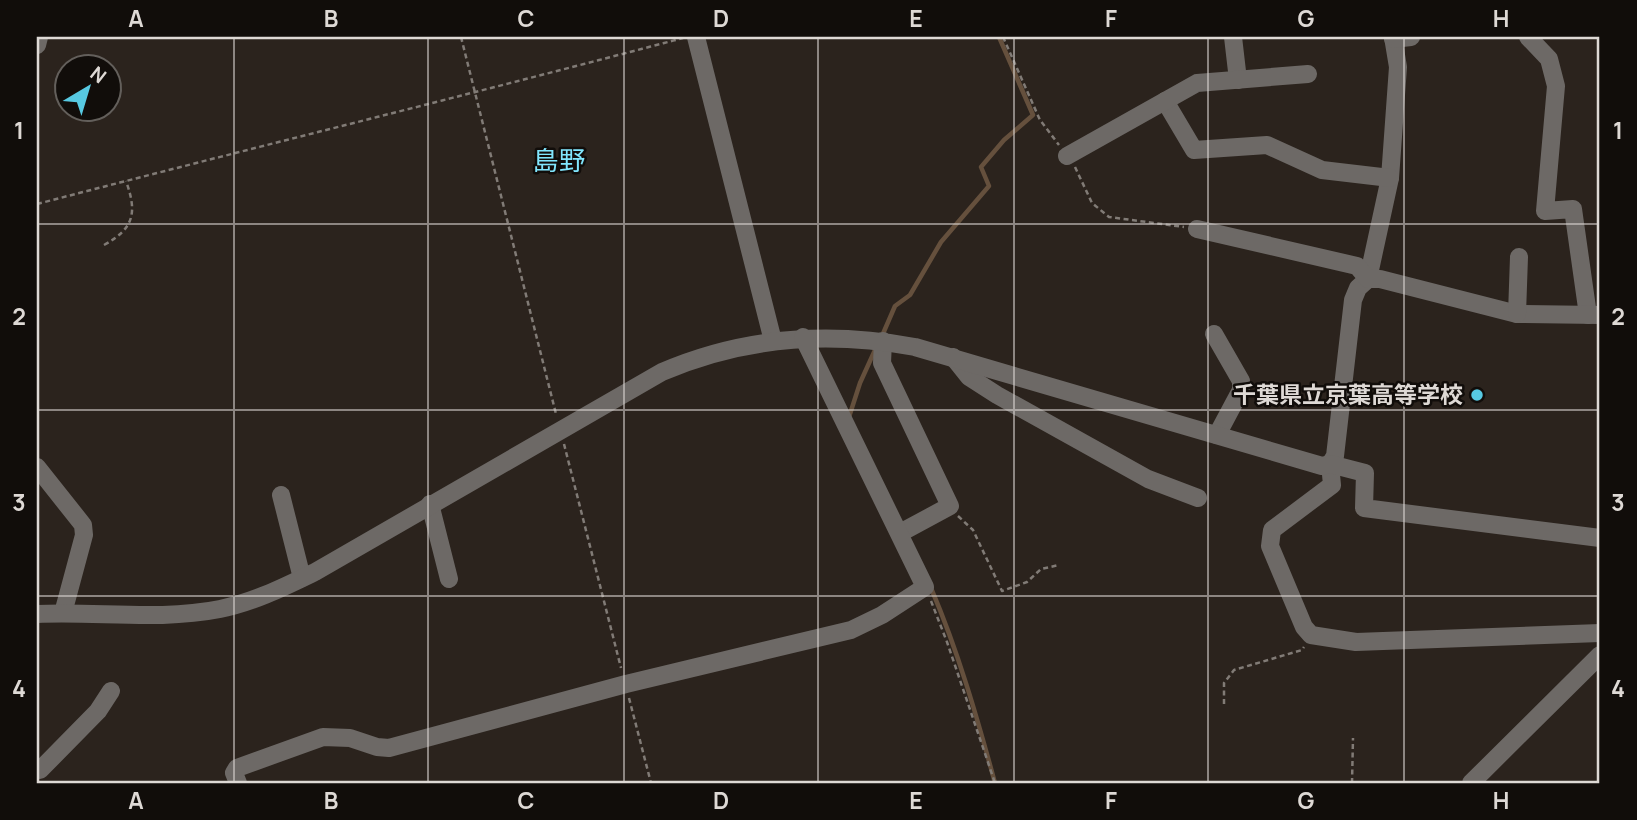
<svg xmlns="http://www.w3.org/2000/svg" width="1637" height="820" viewBox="0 0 1637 820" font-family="Manrope,'Noto Sans JP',sans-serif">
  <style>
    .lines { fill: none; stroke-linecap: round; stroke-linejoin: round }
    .stream { stroke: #65503d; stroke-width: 4.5 }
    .path { stroke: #817b76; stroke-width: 2.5; stroke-dasharray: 5 3.5; stroke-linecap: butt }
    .minor { stroke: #6d6966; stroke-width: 18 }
    .grid { fill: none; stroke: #ded9d5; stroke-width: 2; stroke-opacity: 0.55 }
    .poi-dot { fill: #57c9e2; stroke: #110d0a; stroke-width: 2.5 }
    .labels { text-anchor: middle; stroke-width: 5; stroke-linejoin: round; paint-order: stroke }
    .poi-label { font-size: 23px; font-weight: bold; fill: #ded9d5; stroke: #110d0a; text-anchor: end }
    .quarter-label { font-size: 26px; fill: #81e6fd; stroke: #110d0a }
    .neatline { fill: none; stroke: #ded9d5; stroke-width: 2.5 }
    .grid-label { font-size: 23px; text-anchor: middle; font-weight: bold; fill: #ded9d5 }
  </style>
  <rect width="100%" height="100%" fill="#2b231d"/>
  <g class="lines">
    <g class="stream">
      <polyline points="882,336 895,306 910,295 941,242 989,186 981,167 1004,140 1033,115 999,37"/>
      <polyline points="849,417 860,383 875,350"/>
      <path d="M931,588C958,651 977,717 995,783"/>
    </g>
    <g class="path">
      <polyline points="461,37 556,414"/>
      <polyline points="1003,37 1040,120 1059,145"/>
      <polyline points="1075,167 1092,203 1109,217 1184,227"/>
      <path d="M37,204C252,148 468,95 683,38"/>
      <path d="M104,245C135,228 137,212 126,181"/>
      <polyline points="564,444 621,668"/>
      <polyline points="958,516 973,530 1002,591 1027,582 1041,569 1059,565"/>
      <polyline points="931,601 947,642 995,783"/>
      <polyline points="629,698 651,783"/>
      <polyline points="1224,704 1224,683 1234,670 1302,650 1304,647"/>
      <polyline points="1352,783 1353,738"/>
    </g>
    <g class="minor">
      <polyline points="696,37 773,341"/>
      <polyline points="1233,37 1238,80"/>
      <polyline points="1393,37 1398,67 1390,178 1368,279 1358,288 1353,300 1335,456 1330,464 1332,485 1272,530 1270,546 1304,627 1311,635 1356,642 1600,633"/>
      <polyline points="1528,37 1549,59 1556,86 1545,211 1573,209 1588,315"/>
      <polyline points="1393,39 1411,37"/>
      <polyline points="37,45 39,37"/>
      <polyline points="1165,101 1194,150 1267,145 1322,170 1390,178"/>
      <polyline points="1067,156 1197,83 1308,74"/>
      <polyline points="1197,229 1357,266 1368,279 1380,279 1517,314 1600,315"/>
      <polyline points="1517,314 1519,257"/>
      <polyline points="1214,334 1241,381 1241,390 1217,435"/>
      <polyline points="883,341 882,363 950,506 900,533"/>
      <polyline points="953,357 969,377 997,395 1148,479 1198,498"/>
      <polyline points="37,467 83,525 84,535 63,613"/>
      <polyline points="281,495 302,578"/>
      <polyline points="430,504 449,579"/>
      <path d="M37,614C97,611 160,621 220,609C254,602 284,587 315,572L662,372C743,337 828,331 915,347L1322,466L1330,464L1365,473L1364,508L1600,538"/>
      <polyline points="40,770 98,711 111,691"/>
      <polyline points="238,783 234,773 237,768 323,737 350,738 377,747 389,748 626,684 851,630 882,615 925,587 803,337"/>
      <polyline points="1471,783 1600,655"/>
    </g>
  </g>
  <path class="grid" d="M234,37V783M428,37V783M624,37V783M818,37V783M1014,37V783M1208,37V783M1404,37V783M37,224H1600M37,410H1600M37,596H1600"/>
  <circle class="poi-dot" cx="1477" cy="395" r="7"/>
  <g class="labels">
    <g class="poi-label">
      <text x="1463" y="403">千葉県立京葉高等学校</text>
    </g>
    <g class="quarter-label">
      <text x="559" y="170">島野</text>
    </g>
  </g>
  <rect width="1637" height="820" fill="none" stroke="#110d0a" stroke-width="77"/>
  <g transform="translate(88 88) rotate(38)"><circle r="33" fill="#110d0a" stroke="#635f5b" stroke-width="2"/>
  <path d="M0-5L12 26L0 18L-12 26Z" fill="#57c9e2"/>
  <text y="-10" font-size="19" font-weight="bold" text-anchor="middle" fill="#ded9d5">N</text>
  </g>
  <rect x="38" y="38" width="1560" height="744" class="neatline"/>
  <g class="grid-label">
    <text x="136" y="27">A</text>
    <text x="331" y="27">B</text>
    <text x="526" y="27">C</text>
    <text x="721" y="27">D</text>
    <text x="916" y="27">E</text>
    <text x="1111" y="27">F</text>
    <text x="1306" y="27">G</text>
    <text x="1501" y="27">H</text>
    <text x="19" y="139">1</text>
    <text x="1618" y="139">1</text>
    <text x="19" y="325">2</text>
    <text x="1618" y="325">2</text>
    <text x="19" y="511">3</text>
    <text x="1618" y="511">3</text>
    <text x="19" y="697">4</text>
    <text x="1618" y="697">4</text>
    <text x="136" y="809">A</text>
    <text x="331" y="809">B</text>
    <text x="526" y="809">C</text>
    <text x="721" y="809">D</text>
    <text x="916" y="809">E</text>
    <text x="1111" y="809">F</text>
    <text x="1306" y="809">G</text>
    <text x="1501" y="809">H</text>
  </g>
</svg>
